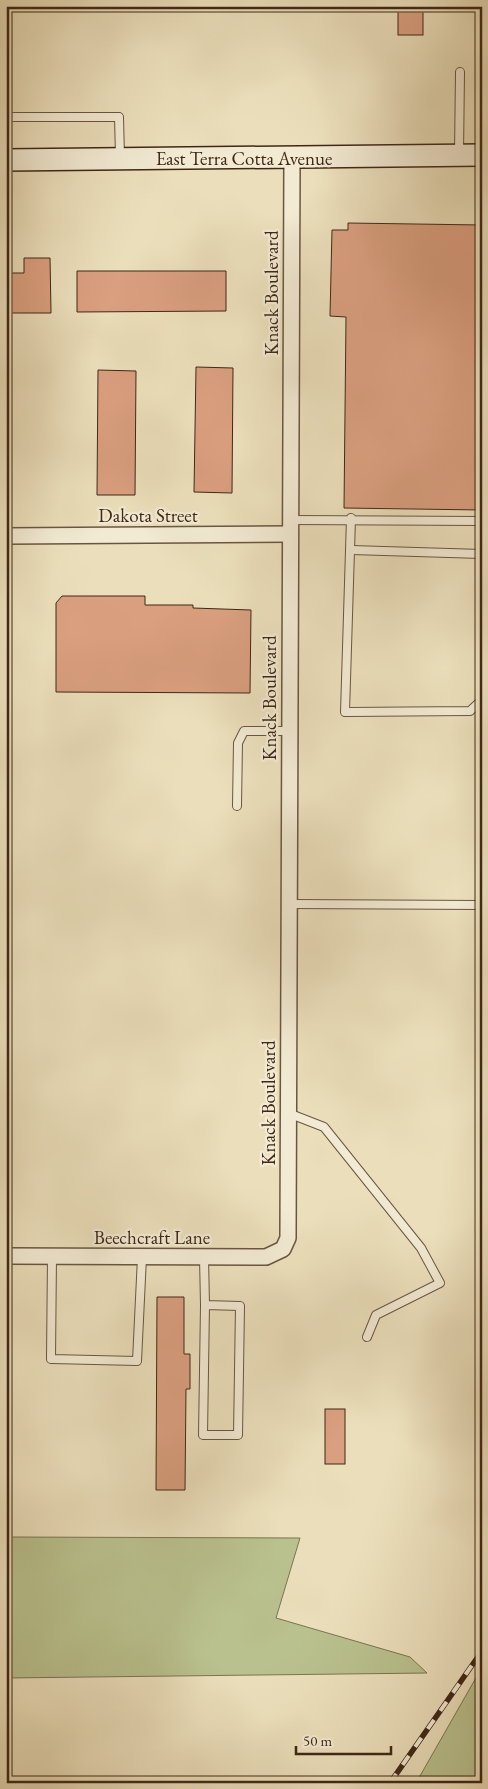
<svg xmlns="http://www.w3.org/2000/svg" width="488" height="1789" viewBox="0 0 488 1789" font-family="'EB Garamond',serif">
  <style>
    .green { fill: #b9c18e; stroke: #7c7452 }
    .building { fill: #da9f7f; stroke: #3f2817 }
    .lines { fill: none; stroke-linecap: round; stroke-linejoin: round }
    .service-casing { stroke: #6a5640; stroke-width: 10 }
    .minor-casing { stroke: #6a5640; stroke-width: 18 }
    .secondary-casing { stroke: #3f2817; stroke-width: 24 }
    .path { stroke: #3f2817; stroke-width: 2.5; stroke-dasharray: 4 2.5; stroke-linecap: butt }
    .service { stroke: #f2ead3; stroke-width: 8 }
    .minor { stroke: #f2ead3; stroke-width: 15 }
    .secondary { stroke: #f2ead3; stroke-width: 21 }
    .rail-casing { stroke: #3f2817; stroke-width: 5.5 }
    .rail { stroke: #f2ead3; stroke-width: 4; stroke-dasharray: 11; stroke-linecap: butt }
    .labels { text-anchor: middle; stroke-width: 4.5; stroke-linejoin: round; paint-order: stroke }
    .street-label { font-size: 19px; fill: #3f2817; stroke: #f2ead3 }
  </style>
  <rect width="100%" height="100%" fill="#ebdfbb"/>
  <filter id="stains"><feTurbulence type="fractalNoise" baseFrequency=".004" numOctaves="4"/><feColorMatrix values="0 0 0 0 .2 0 0 0 0 .09 0 0 0 0 .02 0 0 0 .5 -.17"/></filter>
  <radialGradient id="worn" r=".72"><stop offset=".6" stop-color="#630" stop-opacity="0"/><stop offset="1" stop-color="#630" stop-opacity=".3"/></radialGradient>
  <g class="green">
    <polygon points="6,1537 300,1538 276,1618 410,1657 427,1673 6,1678"/>
    <polygon points="482,1668 482,1783 416,1783 481,1669"/>
  </g>
  <g class="building">
    <rect x="398" y="6" width="25" height="29"/>
    <polygon points="348,223 482,225 482,510 344,508 346,317 330,316 332,230 348,230"/>
    <polygon points="24,258 50,258 51,313 6,313 6,273 24,273"/>
    <polygon points="77,271 226,271 226,311 77,312"/>
    <polygon points="196,367 233,368 232,493 194,492"/>
    <polygon points="98,370 136,371 135,495 97,495"/>
    <polygon points="62,596 145,596 145,605 193,605 193,608 251,610 250,693 56,692 56,603"/>
    <polygon points="157,1297 184,1297 184,1354 190,1354 190,1389 186,1389 185,1490 156,1490"/>
    <rect x="325" y="1409" width="20" height="55"/>
  </g>
  <g class="lines">
    <defs>
      <g id="service">
        <polyline points="6,117 119,117 120,157"/>
        <polyline points="459,154 460,72"/>
        <polyline points="351,518 345,712 470,711 482,700"/>
        <polyline points="290,520 482,521"/>
        <polyline points="351,550 482,554"/>
        <polyline points="237,806 238,743 244,731 289,731"/>
        <polyline points="289,904 482,905"/>
        <polyline points="288,1113 324,1127 421,1248 440,1283 376,1315 367,1337"/>
        <polyline points="52,1256 51,1359 137,1361 142,1257"/>
        <polyline points="204,1257 205,1305 240,1306 238,1435 203,1435 205,1305"/>
      </g>
      <g id="minor">
        <polyline points="6,536 290,534"/>
        <polyline points="6,1256 266,1257 283,1249 288,1238 292,157"/>
      </g>
      <polyline id="secondary" points="6,160 482,155"/>
    </defs>
    <use href="#service" class="service-casing"/>
    <use href="#minor" class="minor-casing"/>
    <use href="#secondary" class="secondary-casing"/>
    <polyline class="path" points="475,1783 482,1780"/>
    <use href="#service" class="service"/>
    <use href="#minor" class="minor"/>
    <use href="#secondary" class="secondary"/>
    <defs>
      <polyline id="rail" points="390,1783 482,1651"/>
    </defs>
    <use href="#rail" class="rail-casing"/>
    <use href="#rail" class="rail"/>
  </g>
  <g class="labels">
    <g class="street-label">
      <text x="244" y="165">East Terra Cotta Avenue</text>
      <text transform="translate(271 293) rotate(-90)" y="7">Knack Boulevard</text>
      <text x="148" y="522">Dakota Street</text>
      <text transform="translate(269 698) rotate(-90)" y="7">Knack Boulevard</text>
      <text transform="translate(268 1103) rotate(-90)" y="7">Knack Boulevard</text>
      <text x="152" y="1244">Beechcraft Lane</text>
    </g>
  </g>
  <rect width="488" height="1789" fill="none" stroke="#ebdfbb" stroke-width="25"/>
  <rect x="8" y="8" width="473" height="1774" fill="none" stroke="#3f2817" stroke-width="2.5"/>
  <rect x="12" y="12" width="463" height="1764" fill="none" stroke="#3f2817"/>
  <path d="M296 1746v8h95v-8" fill="none" stroke="#3f2817" stroke-width="2.5"/>
  <text x="303" y="1746" font-size="15" fill="#3f2817" stroke="#f2ead3" stroke-width="4" paint-order="stroke">50 m</text>
  <rect width="100%" height="100%" filter="url(#stains)"/>
  <rect width="100%" height="100%" fill="url(#worn)"/>
</svg>
